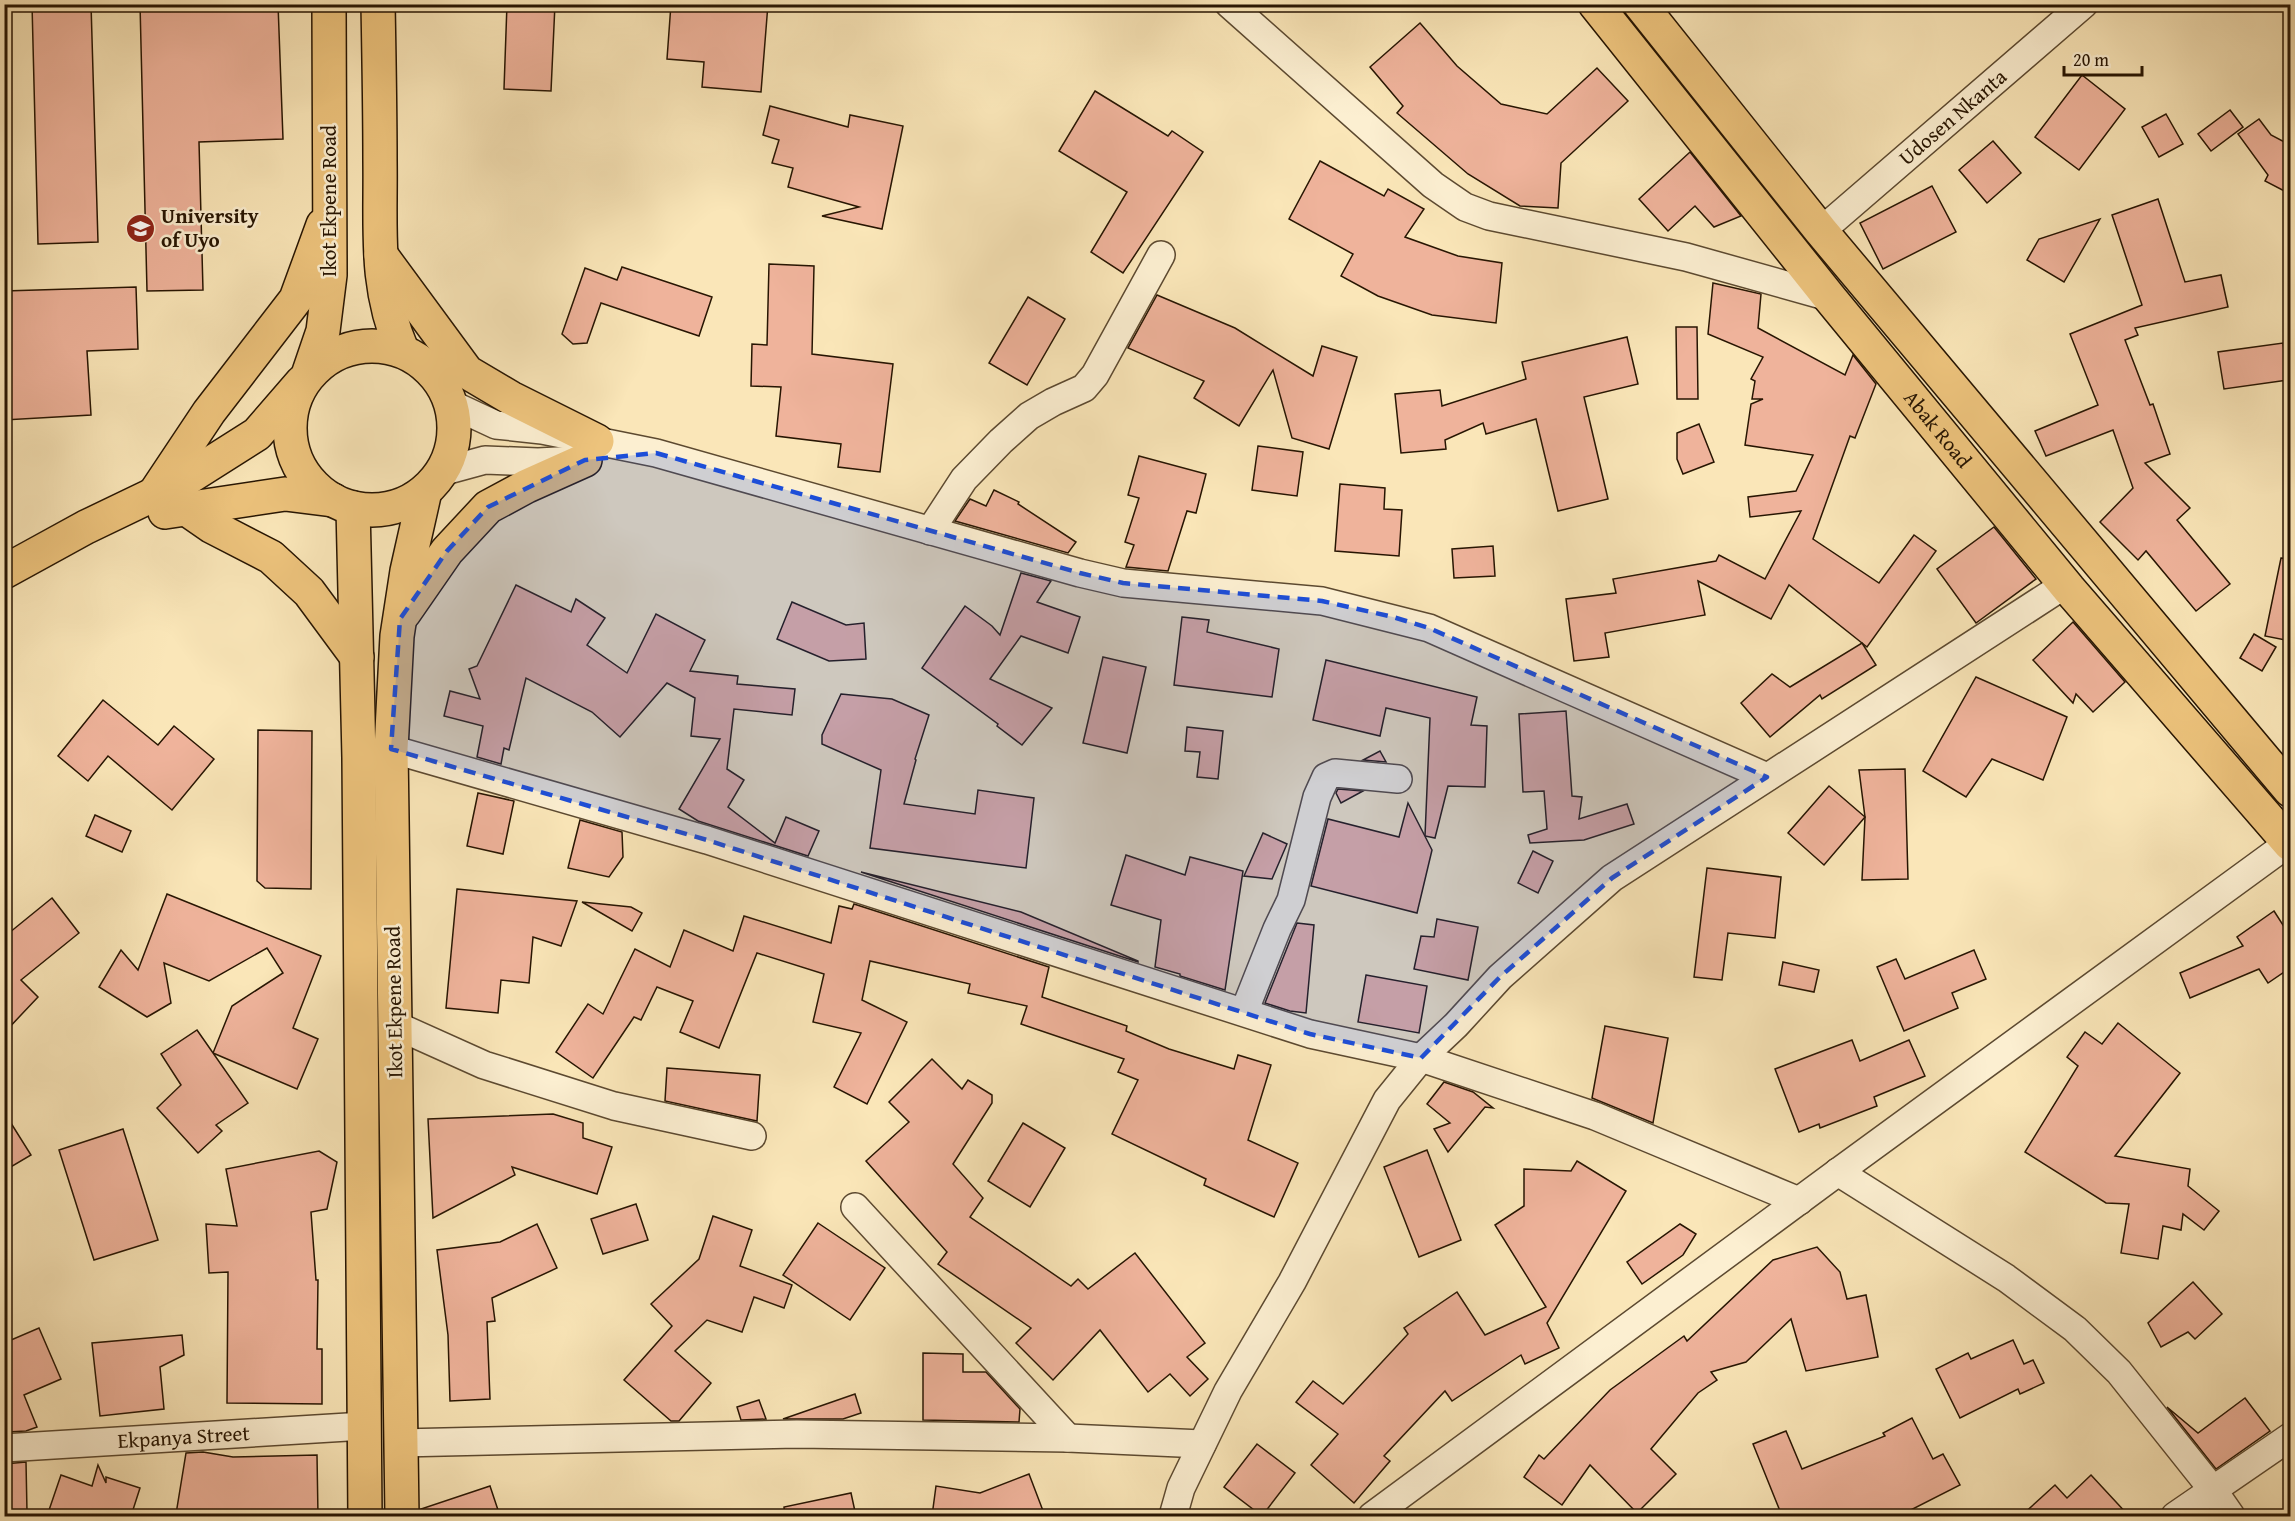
<svg xmlns="http://www.w3.org/2000/svg" width="2295" height="1521" viewBox="0 0 2295 1521" font-family="'Gentium Book Plus',serif">
  <style>
    .building { fill: #efb39b; stroke: #271502; stroke-width: 1.5 }
    .lines { fill: none; stroke-linecap: round; stroke-linejoin: round }
    .minor-casing { stroke: #5c4930; stroke-width: 30 }
    .major-casing { stroke: #271502; stroke-width: 36 }
    .highway-casing { stroke: #271502; stroke-width: 36 }
    .minor { stroke: #fcefd1; stroke-width: 27 }
    .major { stroke: #edc37c; stroke-width: 33 }
    .highway { stroke: #edc37c; stroke-width: 33 }
    .marked { fill: #1d4ed8; fill-opacity: 0.2; stroke: #1d4ed8; stroke-width: 4.5; stroke-dasharray: 12 8; stroke-linejoin: round }
    .labels { text-anchor: middle; stroke-width: 5; stroke-linejoin: round; paint-order: stroke }
    .street-label { font-size: 21px; fill: #271502; stroke: #fcefd1 }
    .poi-label { font-size: 21px; font-weight: bold; fill: #271502; stroke: #fcefd1; text-anchor: start }
  </style>
  <rect width="100%" height="100%" fill="#fae6b8"/>
  <filter id="stains"><feTurbulence type="fractalNoise" baseFrequency=".00333" numOctaves="4"/><feColorMatrix values="0 0 0 0 .2 0 0 0 0 .09 0 0 0 0 .02 0 0 0 .5 -.17"/></filter>
  <radialGradient id="worn" r=".72"><stop offset=".6" stop-color="#630" stop-opacity="0"/><stop offset="1" stop-color="#630" stop-opacity=".3"/></radialGradient>
  <g class="building">
    <polygon points="32,4 91,4 98,242 38,244"/>
    <polygon points="140,4 278,4 283,139 199,142 203,290 147,291"/>
    <polygon points="507,4 555,4 551,91 504,89"/>
    <polygon points="671,4 768,4 761,92 702,87 704,62 667,59"/>
    <polygon points="1420,23 1457,66 1501,104 1547,114 1597,68 1628,101 1561,163 1558,208 1520,206 1468,174 1397,113 1403,106 1370,67"/>
    <polygon points="2082,75 2125,109 2079,170 2035,137"/>
    <polygon points="1095,91 1168,136 1172,131 1203,152 1123,273 1091,252 1127,192 1059,151"/>
    <polygon points="770,106 848,127 850,115 903,126 882,229 822,216 859,207 788,187 793,168 772,163 779,140 763,135"/>
    <polygon points="2230,110 2243,127 2211,151 2198,134"/>
    <polygon points="2166,114 2183,144 2159,157 2142,127"/>
    <polygon points="2259,119 2271,135 2290,145 2290,194 2265,181 2268,175 2238,134"/>
    <polygon points="1993,141 2021,173 1987,203 1959,170"/>
    <polygon points="1690,152 1741,216 1714,227 1695,206 1668,231 1639,199"/>
    <polygon points="1320,161 1384,196 1388,189 1424,209 1405,237 1458,256 1502,263 1496,323 1432,315 1378,296 1341,276 1353,254 1289,219"/>
    <polygon points="1932,186 1956,232 1883,269 1860,223"/>
    <polygon points="2158,199 2185,282 2221,275 2228,307 2135,328 2138,335 2125,340 2150,405 2153,404 2170,454 2145,463 2190,508 2177,520 2230,584 2196,611 2146,551 2138,560 2100,522 2133,488 2113,430 2046,456 2035,431 2098,405 2070,334 2142,305 2112,215"/>
    <polygon points="2100,219 2064,282 2027,260 2039,239"/>
    <polygon points="769,264 814,266 812,354 893,364 880,472 838,467 841,444 776,436 781,387 751,386 752,344 767,345"/>
    <polygon points="622,267 712,297 699,336 601,303 587,343 573,344 562,334 585,268 617,280"/>
    <polygon points="1713,283 1761,294 1758,328 1845,375 1853,355 1876,384 1855,438 1850,436 1813,539 1879,583 1914,535 1936,551 1867,647 1789,585 1771,619 1698,581 1705,615 1605,633 1609,657 1574,661 1566,599 1616,593 1613,579 1716,561 1719,555 1765,579 1801,511 1750,517 1748,497 1796,491 1813,455 1745,445 1751,404 1763,399 1752,399 1755,381 1751,379 1763,357 1708,334"/>
    <polygon points="136,287 138,349 87,351 91,415 4,420 4,291"/>
    <polygon points="1157,295 1235,328 1313,376 1322,346 1357,357 1329,449 1292,438 1273,370 1239,426 1194,398 1204,381 1128,348"/>
    <polygon points="1028,297 1065,319 1027,385 989,363"/>
    <polygon points="1676,327 1697,327 1698,399 1677,399"/>
    <polygon points="1627,337 1638,384 1584,397 1608,499 1558,511 1536,419 1486,434 1483,423 1445,440 1446,449 1401,453 1395,394 1440,390 1442,406 1526,379 1522,362"/>
    <polygon points="2283,343 2288,380 2224,389 2218,352"/>
    <polygon points="1699,424 1714,462 1683,474 1677,459 1677,433"/>
    <polygon points="1258,446 1303,452 1297,496 1252,490"/>
    <polygon points="1139,456 1206,474 1196,513 1187,511 1168,571 1126,567 1134,545 1125,542 1139,498 1128,495"/>
    <polygon points="1340,484 1385,488 1384,509 1402,510 1399,556 1335,551"/>
    <polygon points="994,490 1019,502 1018,504 1076,542 1068,553 955,521 970,499 986,506"/>
    <polygon points="1994,527 2036,579 1976,623 1937,569"/>
    <polygon points="1493,546 1495,576 1454,578 1452,549"/>
    <polygon points="2281,558 2290,559 2290,641 2265,636"/>
    <polygon points="1021,573 1051,581 1037,602 1080,617 1068,653 1021,636 990,679 1052,708 1022,745 997,726 998,724 922,668 965,606 992,626 1000,635"/>
    <polygon points="516,585 571,612 576,599 605,618 587,645 627,673 656,614 705,640 690,671 738,676 737,684 795,689 792,715 734,709 727,769 744,780 728,807 775,843 786,817 819,831 808,856 698,821 679,809 720,739 691,736 695,698 667,683 620,737 592,712 526,678 509,750 504,748 501,764 477,757 483,726 444,716 450,691 480,699 469,669 477,666"/>
    <polygon points="792,602 846,625 864,623 866,659 829,661 777,639"/>
    <polygon points="1182,617 1209,620 1207,632 1279,649 1272,697 1174,685"/>
    <polygon points="2073,622 2125,682 2093,712 2076,694 2073,703 2033,660"/>
    <polygon points="2254,634 2276,647 2262,671 2240,658"/>
    <polygon points="1862,643 1876,665 1822,699 1820,695 1770,737 1741,703 1772,674 1790,687"/>
    <polygon points="1103,657 1146,667 1127,753 1083,743"/>
    <polygon points="1326,660 1477,697 1471,725 1487,726 1485,787 1448,786 1435,838 1425,836 1430,718 1386,708 1380,736 1313,720"/>
    <polygon points="1976,677 2067,717 2043,780 1992,759 1966,797 1923,771"/>
    <polygon points="841,694 892,699 929,715 915,759 916,760 904,804 975,814 978,790 1034,798 1026,868 870,848 881,770 822,744 822,735"/>
    <polygon points="103,700 158,745 174,726 214,759 172,810 108,756 88,781 58,756"/>
    <polygon points="1566,711 1572,796 1582,797 1579,819 1627,804 1634,824 1584,840 1530,843 1528,835 1547,829 1544,791 1523,792 1519,714"/>
    <polygon points="1187,727 1223,731 1218,779 1197,777 1200,752 1185,751"/>
    <polygon points="258,730 312,731 311,889 265,888 257,881"/>
    <polygon points="1380,751 1386,762 1363,760"/>
    <polygon points="1905,769 1908,879 1862,880 1865,817 1859,770"/>
    <polygon points="1829,786 1865,817 1824,865 1788,833"/>
    <polygon points="1338,789 1363,791 1341,803 1336,793"/>
    <polygon points="478,793 514,801 503,854 467,846"/>
    <polygon points="1408,803 1432,850 1417,913 1311,886 1328,819 1399,837"/>
    <polygon points="95,815 131,831 122,852 86,836"/>
    <polygon points="580,820 622,832 623,857 609,877 568,868"/>
    <polygon points="1263,833 1287,844 1272,879 1244,876"/>
    <polygon points="1533,851 1553,861 1538,893 1518,883"/>
    <polygon points="1126,855 1185,875 1190,857 1243,871 1225,990 1180,976 1180,974 1155,967 1161,920 1111,905"/>
    <polygon points="1707,868 1781,877 1775,938 1728,933 1722,980 1694,977"/>
    <polygon points="861,872 1021,912 1138,961 1138,962"/>
    <polygon points="457,889 577,901 561,946 533,937 529,983 501,980 498,1013 446,1008"/>
    <polygon points="167,894 321,956 293,1028 318,1039 297,1089 213,1053 232,1006 283,973 267,948 209,981 164,963 171,1003 147,1017 99,987 121,950 138,970"/>
    <polygon points="52,898 79,933 21,980 38,997 4,1033 4,937"/>
    <polygon points="582,902 631,907 642,913 632,931"/>
    <polygon points="854,904 1049,967 1042,997 1127,1026 1126,1031 1169,1049 1234,1069 1238,1055 1271,1065 1248,1140 1298,1163 1274,1217 1204,1185 1206,1179 1112,1134 1138,1080 1118,1072 1124,1059 1021,1024 1027,1006 968,993 970,984 870,961 862,1000 907,1022 867,1104 834,1087 861,1033 813,1022 824,974 757,953 719,1048 680,1032 693,1001 657,987 641,1020 634,1017 593,1078 556,1052 588,1004 603,1014 635,949 670,967 684,930 733,951 744,916 831,943 839,906 852,909"/>
    <polygon points="2274,911 2290,936 2290,968 2268,983 2259,969 2190,998 2180,973 2243,946 2237,937"/>
    <polygon points="1437,919 1478,927 1468,980 1414,969 1421,936 1434,937"/>
    <polygon points="1297,923 1314,925 1306,1013 1290,1011 1265,1003"/>
    <polygon points="1974,950 1986,979 1952,993 1958,1008 1904,1031 1877,967 1896,959 1905,979"/>
    <polygon points="1783,962 1819,970 1814,992 1779,985"/>
    <polygon points="1366,975 1427,986 1419,1033 1358,1022"/>
    <polygon points="2118,1023 2180,1073 2115,1156 2190,1169 2188,1186 2219,1211 2204,1230 2183,1214 2181,1230 2163,1226 2158,1259 2121,1253 2129,1204 2106,1203 2025,1152 2078,1066 2067,1057 2085,1032 2102,1044"/>
    <polygon points="1605,1026 1668,1038 1653,1123 1592,1098"/>
    <polygon points="197,1030 248,1103 216,1125 222,1131 198,1153 157,1108 181,1085 161,1054"/>
    <polygon points="1852,1040 1860,1061 1909,1040 1925,1076 1874,1097 1877,1106 1820,1128 1819,1124 1799,1132 1775,1069"/>
    <polygon points="932,1059 962,1089 968,1080 992,1095 992,1103 953,1164 983,1198 970,1217 1071,1286 1078,1279 1088,1289 1135,1253 1205,1343 1187,1357 1208,1379 1190,1396 1170,1374 1148,1392 1100,1330 1053,1380 1016,1343 1031,1328 938,1264 947,1252 866,1161 909,1122 889,1102"/>
    <polygon points="667,1068 760,1075 757,1121 665,1101"/>
    <polygon points="1444,1082 1473,1092 1493,1108 1485,1107 1448,1152 1434,1129 1450,1123 1427,1104"/>
    <polygon points="4,1112 31,1155 4,1171"/>
    <polygon points="553,1114 583,1123 583,1138 612,1147 597,1194 512,1167 515,1175 433,1218 428,1119"/>
    <polygon points="1023,1123 1065,1148 1030,1207 988,1181"/>
    <polygon points="123,1129 158,1240 94,1260 59,1150"/>
    <polygon points="1427,1150 1461,1240 1419,1257 1384,1167"/>
    <polygon points="319,1151 337,1162 327,1209 311,1212 316,1280 318,1280 317,1349 322,1349 322,1404 227,1403 228,1272 209,1273 206,1224 237,1226 226,1169"/>
    <polygon points="1577,1161 1626,1191 1547,1323 1559,1348 1525,1364 1521,1355 1452,1401 1445,1391 1384,1456 1390,1461 1354,1503 1311,1465 1338,1434 1296,1402 1313,1381 1343,1404 1408,1334 1404,1328 1457,1292 1485,1335 1546,1307 1495,1225 1524,1206 1524,1169 1571,1171"/>
    <polygon points="636,1204 648,1240 603,1254 591,1219"/>
    <polygon points="713,1216 752,1230 740,1266 792,1285 784,1308 754,1297 742,1332 707,1320 675,1351 711,1383 679,1421 671,1421 624,1380 672,1326 651,1304 699,1259"/>
    <polygon points="818,1223 885,1268 850,1320 783,1275"/>
    <polygon points="537,1224 557,1268 492,1298 495,1321 487,1322 490,1399 450,1401 448,1335 437,1250 500,1242"/>
    <polygon points="1680,1224 1696,1234 1683,1255 1642,1284 1627,1262"/>
    <polygon points="1817,1247 1840,1272 1847,1299 1866,1295 1878,1357 1806,1371 1791,1319 1746,1362 1711,1372 1717,1380 1698,1393 1651,1449 1676,1474 1637,1513 1590,1465 1562,1505 1524,1477 1539,1455 1544,1459 1610,1390 1684,1336 1687,1341 1773,1260"/>
    <polygon points="2193,1282 2222,1314 2195,1339 2188,1332 2161,1347 2148,1323"/>
    <polygon points="39,1328 61,1379 24,1395 37,1427 26,1431 7,1432 4,1427 4,1343"/>
    <polygon points="182,1335 184,1355 160,1367 164,1409 100,1416 92,1343"/>
    <polygon points="2013,1340 2024,1364 2033,1360 2044,1383 2020,1394 2018,1389 1960,1418 1936,1369 1968,1353 1971,1359"/>
    <polygon points="923,1353 963,1354 963,1372 986,1372 1020,1409 1019,1422 923,1420"/>
    <polygon points="855,1394 861,1413 843,1419 783,1419"/>
    <polygon points="2245,1398 2270,1431 2216,1469 2167,1407 2198,1433"/>
    <polygon points="759,1400 766,1419 741,1420 737,1407"/>
    <polygon points="1912,1418 1933,1459 1943,1454 1960,1485 1899,1516 1782,1516 1753,1444 1786,1431 1802,1469 1885,1436 1883,1433"/>
    <polygon points="1257,1444 1295,1473 1262,1516 1224,1487"/>
    <polygon points="203,1452 233,1457 317,1455 318,1516 285,1516 285,1510 223,1511 222,1516 176,1514 186,1453"/>
    <polygon points="26,1462 27,1512 4,1512 4,1464"/>
    <polygon points="98,1465 106,1483 106,1477 140,1488 131,1516 47,1516 61,1475 92,1486"/>
    <polygon points="1029,1474 1045,1516 932,1516 936,1486 980,1493"/>
    <polygon points="2091,1475 2129,1516 2021,1516 2055,1485 2067,1498"/>
    <polygon points="490,1486 500,1516 421,1516 421,1509"/>
    <polygon points="851,1493 856,1516 785,1516 784,1507"/>
  </g>
  <g class="lines">
    <defs>
      <g id="minor">
        <polyline points="1229,4 1433,185 1465,207 1489,216 1686,257 1829,297"/>
        <path id="s1" d="M1821,231L2084,4"/>
        <polyline points="451,404 496,425 542,430 656,453 1080,573 1123,583 1322,601 1429,628 1767,777"/>
        <polyline points="441,472 485,460 538,462 577,460"/>
        <polyline points="930,531 964,479 1001,441 1029,416 1053,402 1084,388 1095,375 1161,255"/>
        <polyline points="391,749 707,840 1310,1034 1421,1058 1595,1116 1799,1201"/>
        <polyline points="1244,1012 1277,929 1291,900 1317,797 1326,777 1335,773 1398,779"/>
        <polyline points="395,1025 484,1065 614,1106 752,1136"/>
        <polyline points="1838,1172 2006,1278 2075,1329 2119,1372 2213,1490 2231,1516"/>
        <polyline points="855,1207 1068,1438"/>
        <polyline points="400,1443 797,1434 1068,1438 1202,1444"/>
        <path id="s2" d="M4,1448L364,1426"/>
        <polyline points="1173,1516 1181,1488 1228,1391 1292,1282 1387,1100 1421,1058 1456,1025 1500,977 1612,878 2066,584"/>
        <polyline points="1372,1516 1838,1172 2290,842"/>
        <polyline points="2175,1516 2290,1437"/>
      </g>
      <g id="major">
        <polyline points="165,512 285,494 333,500"/>
        <polyline points="4,572 86,527 186,479 257,434 302,382"/>
      </g>
      <g id="highway">
        <path d="M378,4C379,57 380,109 380,161C381,230 374,285 402,350"/>
        <path id="s3" d="M1595,4L1829,297L2069,589L2290,844"/>
        <polyline points="1640,4 1821,231 2290,790"/>
        <polyline points="381,255 467,372 511,398 597,441"/>
        <circle cx="372" cy="428" r="82"/>
        <polyline points="308,375 323,331 330,275 329,4"/>
        <polyline points="155,493 209,412 296,299 323,225"/>
        <polyline points="185,508 211,526 271,557 309,592 357,657"/>
        <polyline points="353,508 359,758 365,1516"/>
        <polyline points="404,613 447,551 488,507 527,486 585,460"/>
        <polyline points="402,1516 391,749 397,636 407,571 425,491"/>
      </g>
    </defs>
    <use href="#minor" class="minor-casing"/>
    <use href="#major" class="major-casing"/>
    <use href="#highway" class="highway-casing"/>
    <use href="#minor" class="minor"/>
    <use href="#major" class="major"/>
    <use href="#highway" class="highway"/>
  </g>
  <path class="marked" d="M656,453L1080,573L1123,583L1322,601L1393,617L1429,628L1767,777L1612,878L1500,977L1421,1058L1310,1034L707,840L391,749L400,619L447,551L488,507L585,460Z"/>
  <defs>
    <symbol id="university-disc" viewBox="-11 -11 22 22"><circle r="9.5" fill="#8f2418" stroke="#fcefd1"/><path d="M0-5L7-2L0 1L-7-2ZM-4 1L0 2.5L4 1V4Q0 6-4 4Z" fill="#fff"/></symbol>
  </defs>
  <g fill-rule="evenodd">
    <use href="#university-disc" x="124" y="212" width="33" height="33"/>
  </g>
  <g class="labels">
    <g class="street-label">
      <text dy="7" stroke="none"><textPath href="#s1" startOffset="174">Udosen Nkanta</textPath></text>
      <text transform="translate(329 201) rotate(-90)" y="7">Ikot Ekpene Road</text>
      <text dy="7" stroke="none"><textPath href="#s3" startOffset="546">Abak Road</textPath></text>
      <text transform="translate(394 1002) rotate(-91)" y="7">Ikot Ekpene Road</text>
      <text dy="7" stroke="none"><textPath href="#s2" startOffset="180">Ekpanya Street</textPath></text>
    </g>
    <g class="poi-label">
      <text x="161" y="223">University<tspan x="161" dy="24">of Uyo</tspan></text>
    </g>
  </g>
  <rect width="2295" height="1521" fill="none" stroke="#fae6b8" stroke-width="24"/>
  <rect x="6" y="6" width="2283" height="1509" fill="none" stroke="#271502" stroke-width="3"/>
  <rect x="12" y="12" width="2271" height="1497" fill="none" stroke="#271502" stroke-width="1.5"/>
  <path d="M2064 66v9h78v-9" fill="none" stroke="#271502" stroke-width="3"/>
  <text x="2073" y="66" font-size="18" fill="#271502" stroke="#fcefd1" stroke-width="4.5" paint-order="stroke">20 m</text>
  <rect width="100%" height="100%" filter="url(#stains)"/>
  <rect width="100%" height="100%" fill="url(#worn)"/>
</svg>
